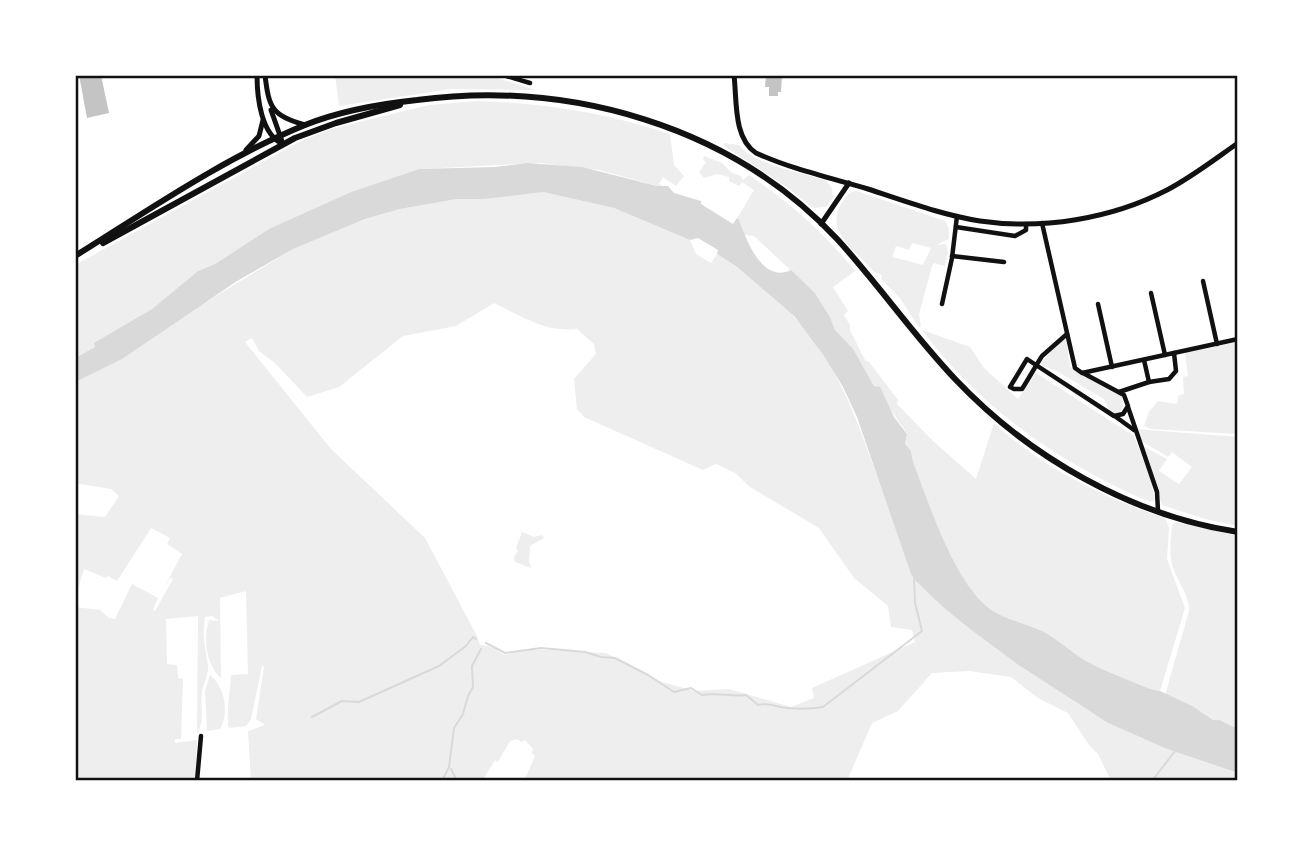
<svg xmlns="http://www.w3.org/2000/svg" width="1313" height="856" viewBox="0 0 1313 856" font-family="'PT Sans',sans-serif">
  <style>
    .green { fill: #eee; fill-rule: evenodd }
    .water { fill: #d9d9d9 }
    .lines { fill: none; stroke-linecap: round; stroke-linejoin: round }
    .stream { stroke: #d9d9d9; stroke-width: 2 }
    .building { fill: #c4c4c4 }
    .minor { stroke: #111; stroke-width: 4.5 }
    .tertiary { stroke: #111; stroke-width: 5 }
    .primary { stroke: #111; stroke-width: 6 }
    .neatline { fill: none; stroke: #111; stroke-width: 2.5 }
  </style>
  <rect width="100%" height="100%" fill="#fff"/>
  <g class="green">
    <polygon points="335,75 488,75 536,90 451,89 339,106"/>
    <path d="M478,101C545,103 607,113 670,134L674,165L684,176L676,186L663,177L659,184L665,188L599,170L540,163L419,169L351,192L268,230L215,264L198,271L152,309L95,343V347L75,358V265L297,143L331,129L429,105Z"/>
    <path d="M724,143L739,145C753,164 800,173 825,180L832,188L833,198L826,207L813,208L787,187L724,146Z"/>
    <path d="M704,156L722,163L732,173L741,176L743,180L749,175C790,203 824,233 855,271L833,287L848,311L844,315L850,325V330L865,360L869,362L898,400L897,404L933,441L976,479L994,423C1041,467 1103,498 1165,518L1169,528L1167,559L1185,608L1160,691L1150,689C1129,680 1106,672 1086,661C1071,652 1058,639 1042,631C1022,621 1001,620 984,604C952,574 929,504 912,462L911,451L905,444L907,433L874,386L853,350L835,330L830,317L815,293L754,236L744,235L737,218L754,190L742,182L739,186L729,181V177L717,174L704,178L699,172L706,162L703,160Z"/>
    <path d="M857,191L945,221L949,229V239L936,245L946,244L948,252L945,266L934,263L932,266L919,314L921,327L918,326L900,298L881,279L882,275L874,272C856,251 825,232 841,204C845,197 848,192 857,191ZM912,243L931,248L923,265L892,257L896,246L909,250Z"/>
    <path d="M543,192L614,208L690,240L696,254L711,263L717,254C745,272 773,294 795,318C838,365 855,415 876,473C888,506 900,540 911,574L944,608L970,629L1017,664L1108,723L1167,749L1238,773V781H1111L1098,754L1089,745L1068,713L1038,698L1011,677L969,671L932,673L898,711L872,723L847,781H524L535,756L532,753L533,749L525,740L521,742L517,739L510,741L498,762L495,760L482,781H251L248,731L265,725L256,719L264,667L262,666L251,719L246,726L230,728L228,726C227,706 230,694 231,675L248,674L246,591L220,598L221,678C206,665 203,639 209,620L219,621L212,616L205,617C202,641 205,643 208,666C209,675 203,683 202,692C200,706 205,722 197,734L198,616L166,619L167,664L177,665L178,678L183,679L181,739H175V743L197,740L196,781H75V607L100,610L109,618L115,619L132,584L158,598L153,610L155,611L173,579L170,578L160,595L182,554L167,544L170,538L151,528L117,581L108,576L106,578L84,569L75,598V514L105,517L119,496L111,489L75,483V382L293,249L365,219L400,209L457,199H484L504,195ZM494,303C521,316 546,333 577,329L594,344L596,354L574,379L577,409L584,417L703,470L716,464L735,473L750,487L819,528L854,578L888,606L891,627L912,630L915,642L812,688L814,698L791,707L729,689L694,691L662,682L606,653L528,649L504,655L489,646L480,645L477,636L425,538L331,449L245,342L252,338L259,351L276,364L307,397L339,387L403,336L456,326Z"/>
    <path d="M922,330L970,347L984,368L1018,399L1036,373L1134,436L1150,477L1155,500L1152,502L1145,500C1057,461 980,408 922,330Z"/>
    <polygon points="1066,339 1070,367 1122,396 1123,408 1118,414 1110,412 1104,399 1055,370 1042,366 1041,362 1061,341"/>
    <polygon points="1238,342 1238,434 1151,429 1144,426 1149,412 1158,401 1177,404 1179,395 1184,394 1183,377 1188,376 1185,353"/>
    <polygon points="1136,429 1238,437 1238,526 1205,519 1162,505 1141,445 1167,459 1159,471 1179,484 1192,467 1172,452 1168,457 1140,440"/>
    <path d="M1176,522L1238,536V729L1221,720L1213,721L1202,712L1165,695L1189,611C1190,594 1176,581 1172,564C1169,551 1171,538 1172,525Z"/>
    <polygon points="522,532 534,537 542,535 544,538 530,546 529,561 531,568 515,562 514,557 518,551 516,548"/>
    <path d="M210,675C224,686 230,713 220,729L207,731L205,691Z"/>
  </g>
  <path class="water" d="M527,163L582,167L657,186H668L674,193L701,201V204L733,224L737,218L739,220C746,239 762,284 791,270L815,293L830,317L835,330L853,349L874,386L880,387L894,417L907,434L905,444L911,451L913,462C929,504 952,574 984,604C1001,620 1022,621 1042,631C1058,639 1071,652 1086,661C1106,672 1129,680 1150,689L1160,691L1194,707L1213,720H1220L1238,729V773L1167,749L1108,723L1017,664L970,629L944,608L915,580L911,574L857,417L843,387L824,356L795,317L777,301L737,267L717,254L718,250L698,238L690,240L614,208L543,192L484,199H457L400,209L365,219L293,249L237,281L122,359L75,382V358L95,347L94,343L152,309L198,271L215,264L269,229L351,192L419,169L495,167Z"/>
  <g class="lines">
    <g class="stream">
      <path d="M486,643L505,653L541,648L585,652L601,657L615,658L648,675L674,692L691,688L702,695C717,692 731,697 746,695L758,705C771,702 774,707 787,708C798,709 811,709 823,707L922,631L915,603L914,577"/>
      <polyline points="312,717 342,701 359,702 439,666 466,646 473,637 476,639"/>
      <polyline points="451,769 457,781"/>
      <polyline points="442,781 449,767 454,728 463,714 468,696 473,687 472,666 481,649"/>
      <polyline points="1152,781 1175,751"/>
    </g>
  </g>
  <g class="building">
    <polygon points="79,75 101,75 109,113 87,118"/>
    <polygon points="766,75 782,75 781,92 778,92 778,96 769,96 769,87 765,87"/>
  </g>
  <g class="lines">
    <g class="minor">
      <polyline points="503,75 530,83"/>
      <polyline points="1042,223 1075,368 1082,373 1238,339"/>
      <polyline points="956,227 1015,236 1026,230 1026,224"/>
      <polyline points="952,256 1004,262"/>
      <polyline points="1203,281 1217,344"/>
      <polyline points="1151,293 1165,355"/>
      <polyline points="942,304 952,258 957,216"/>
      <polyline points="1098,304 1112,367"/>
      <path d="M1067,334L1042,356C1035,367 1029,378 1022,389H1014L1010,387L1027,359L1036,365L1114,416L1123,414L1128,406L1124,395L1083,373"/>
      <polyline points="1149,382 1169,379 1176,371 1174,353"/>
      <polyline points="1119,392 1149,382 1144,360"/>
      <polyline points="1128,407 1157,492 1158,511"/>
      <polyline points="1116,417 1134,430"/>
      <polyline points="197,781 201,736"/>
    </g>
    <g class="tertiary">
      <path d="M257,75C257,97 261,135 283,144"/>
      <path d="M265,75C269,109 272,115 305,125"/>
      <path d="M734,75C737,100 733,138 756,153C791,169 831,178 868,189C905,201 942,215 980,221C1042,230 1111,219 1167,190C1192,177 1215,159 1238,143"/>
      <polyline points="271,110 283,144"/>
      <polyline points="246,150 259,136 263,120"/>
      <polyline points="821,224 849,183"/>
    </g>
    <g class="primary">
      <polyline points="103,243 295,138 336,123 400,105"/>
      <path d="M75,256C149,210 224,158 305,125C340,111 379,104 417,100C569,80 731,125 838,240C879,285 914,336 956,380C1029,457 1132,516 1238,532"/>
    </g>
  </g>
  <rect width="1313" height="856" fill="none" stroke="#ffffff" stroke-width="154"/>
  <rect x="77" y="77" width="1159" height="702" class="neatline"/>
</svg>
